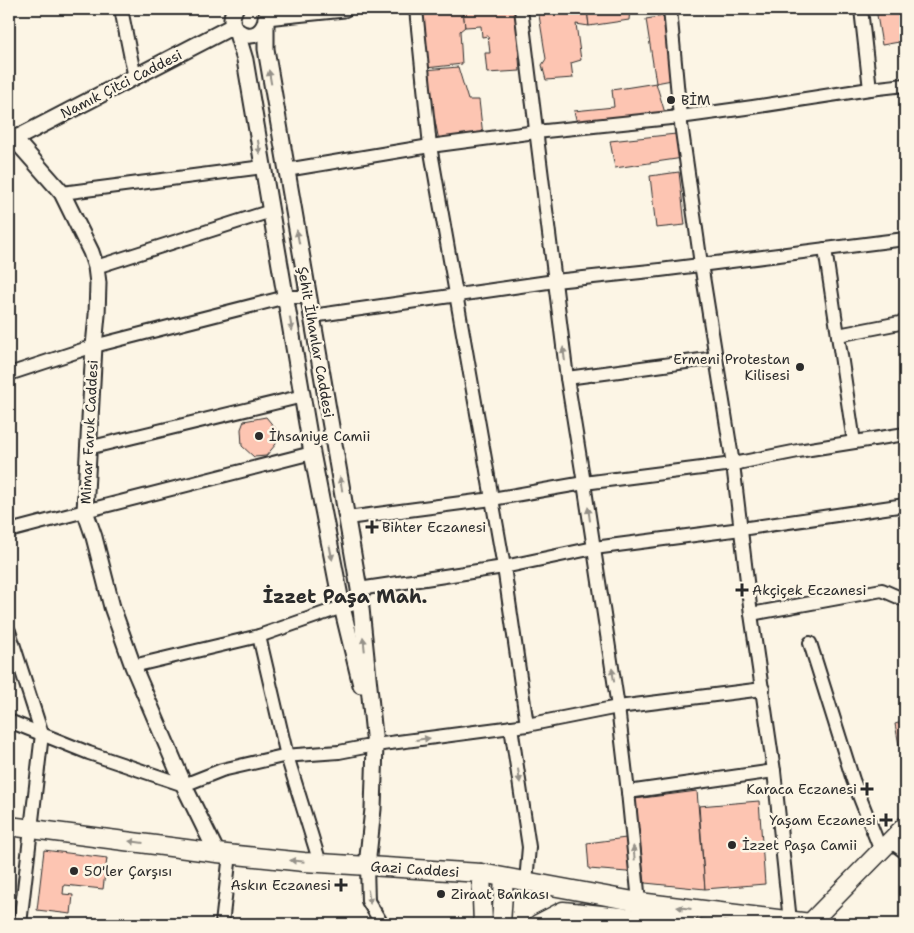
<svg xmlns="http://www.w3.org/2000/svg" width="914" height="933" viewBox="0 0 914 933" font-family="'Shantell Sans',sans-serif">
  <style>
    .building { fill: #fdc5b2; stroke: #2b2b2b }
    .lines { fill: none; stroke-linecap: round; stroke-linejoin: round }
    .minor-casing { stroke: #2b2b2b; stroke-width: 16 }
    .tertiary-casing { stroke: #2b2b2b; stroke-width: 19 }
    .secondary-casing { stroke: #2b2b2b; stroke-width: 21 }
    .minor { stroke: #fcf5e5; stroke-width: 12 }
    .tertiary { stroke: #fcf5e5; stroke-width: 15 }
    .secondary { stroke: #fcf5e5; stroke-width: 18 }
    .oneway { fill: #949088 }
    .poi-dot { fill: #2b2b2b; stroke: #fcf5e5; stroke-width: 2 }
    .labels { text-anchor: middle; stroke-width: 5; stroke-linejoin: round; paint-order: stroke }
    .street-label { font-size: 14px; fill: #2b2b2b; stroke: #fcf5e5 }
    .poi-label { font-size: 14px; fill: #2b2b2b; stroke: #fcf5e5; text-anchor: start }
    .district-label { font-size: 19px; font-weight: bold; fill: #2b2b2b; stroke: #fcf5e5 }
  </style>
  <rect width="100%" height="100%" fill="#fcf5e5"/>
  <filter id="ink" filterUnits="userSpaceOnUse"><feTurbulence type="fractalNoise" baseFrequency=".02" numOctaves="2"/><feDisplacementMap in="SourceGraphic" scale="10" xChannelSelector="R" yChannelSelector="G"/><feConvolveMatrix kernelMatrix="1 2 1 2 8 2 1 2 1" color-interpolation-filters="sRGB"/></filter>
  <g filter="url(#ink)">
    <g class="building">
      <polygon points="440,9 463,9 465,27 460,31 462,64 426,68 422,12"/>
      <polygon points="463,9 515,9 520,71 487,73 485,53 490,53 488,36 482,37 481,26 465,27"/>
      <polygon points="538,9 587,9 589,26 576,24 581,60 571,63 573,78 546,80 542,65 546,59"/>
      <polygon points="587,9 630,9 629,20 589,26"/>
      <polygon points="876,9 905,9 905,41 882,45"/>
      <polygon points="671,15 677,79 656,83 646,19"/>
      <polygon points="458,67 468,100 479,100 483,136 439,141 425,70"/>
      <polygon points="656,83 665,113 578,127 574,111 614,107 612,90"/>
      <polygon points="676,134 683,158 615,168 610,141"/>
      <polygon points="679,172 685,225 656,228 650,176"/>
      <polygon points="266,417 275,428 276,444 266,456 254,457 242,446 241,429 244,421"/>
      <polygon points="905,721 905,743 899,745 895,724"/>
      <polygon points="697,791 705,889 645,883 635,799"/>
      <polygon points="759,801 765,884 705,889 699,806"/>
      <polygon points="626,838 631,867 627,872 589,869 587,843"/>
      <polygon points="44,850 107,858 103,889 64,885 63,894 73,895 71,914 37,910"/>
    </g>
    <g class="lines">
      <defs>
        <g id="minor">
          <polyline points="121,9 135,78"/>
          <polyline points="416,9 430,146 504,567 527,725"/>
          <polyline points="521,9 567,378 584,483 618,707 628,792 639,902"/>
          <polyline points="670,9 680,117 701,264 733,464 751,614 774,771 790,921"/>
          <polyline points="861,9 870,89"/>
          <polyline points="286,170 430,146 536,132 680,117 753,107 870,89 905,85"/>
          <polyline points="62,193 263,167"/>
          <polyline points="825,249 854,442"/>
          <polyline points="96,267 271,211"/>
          <polyline points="312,316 555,281 660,270 905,239"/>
          <polyline points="838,335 905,322"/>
          <polyline points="9,374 94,346 286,297 308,297"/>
          <polyline points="567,378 716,358"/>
          <polyline points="88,448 303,396"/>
          <polyline points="347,518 492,499 584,483 733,464 798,451 905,434"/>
          <polyline points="9,531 85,511 312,453"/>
          <polyline points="359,589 504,567 594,548 741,529 905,505"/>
          <polyline points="751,614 882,590 905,600"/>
          <polyline points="9,631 42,734 20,924"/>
          <polyline points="259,636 287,756 320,863"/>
          <polyline points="810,643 853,780 881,851"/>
          <polyline points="133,666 259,636 342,607 360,603"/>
          <polyline points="9,721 89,753 184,785 222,770 283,756 339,752 375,745 527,725 618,707 763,689"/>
          <polyline points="511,727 529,847 526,882"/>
          <polyline points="628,792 774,771"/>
          <polyline points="890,841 905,852"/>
          <polyline points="367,866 368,901 382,924"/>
          <polyline points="222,924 230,854"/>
        </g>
        <g id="tertiary">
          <path d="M235,9C221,34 261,48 266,19"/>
          <polyline points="266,17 344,9"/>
          <polyline points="266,21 266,49 359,589 375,745 373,809 367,866"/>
          <polyline points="236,30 245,60 312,453 342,607 361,685"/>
          <polyline points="9,133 62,193 91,252 96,267 98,283 97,315 94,346 85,511 94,537 112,607 133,666 187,792 217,853"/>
          <polyline points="9,142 233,26"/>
        </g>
        <g id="secondary">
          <polyline points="9,826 217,853 304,862 481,873 639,902 819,924"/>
          <polyline points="481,873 483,924"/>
          <polyline points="501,924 504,878"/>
          <polyline points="538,924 563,911 688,924"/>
          <polyline points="809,924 905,826"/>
        </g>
      </defs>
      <use href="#minor" class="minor-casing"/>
      <use href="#tertiary" class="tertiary-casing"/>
      <use href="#secondary" class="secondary-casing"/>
      <use href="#minor" class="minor"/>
      <use href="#tertiary" class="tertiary"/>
      <use href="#secondary" class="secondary"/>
    </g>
    <defs><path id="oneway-solid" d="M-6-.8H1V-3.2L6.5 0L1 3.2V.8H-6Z" transform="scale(1.25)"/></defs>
    <g class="oneway">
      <use href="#oneway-solid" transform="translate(270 77) rotate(-100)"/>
      <use href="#oneway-solid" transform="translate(259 147) rotate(81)"/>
      <use href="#oneway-solid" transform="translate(298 237) rotate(-100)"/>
      <use href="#oneway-solid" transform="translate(291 324) rotate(80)"/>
      <use href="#oneway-solid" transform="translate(564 354) rotate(-97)"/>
      <use href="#oneway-solid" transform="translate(341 484) rotate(-100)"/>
      <use href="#oneway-solid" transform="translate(589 514) rotate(-98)"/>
      <use href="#oneway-solid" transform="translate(331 553) rotate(79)"/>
      <use href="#oneway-solid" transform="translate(364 644) rotate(-96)"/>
      <use href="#oneway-solid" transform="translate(613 675) rotate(-99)"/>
      <use href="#oneway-solid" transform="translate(423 739) rotate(-7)"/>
      <use href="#oneway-solid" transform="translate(519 776) rotate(82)"/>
      <use href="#oneway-solid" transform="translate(136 842) rotate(-173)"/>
      <use href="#oneway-solid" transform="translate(634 853) rotate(-96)"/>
      <use href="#oneway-solid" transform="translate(297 861) rotate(-174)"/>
      <use href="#oneway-solid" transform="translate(369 897) rotate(81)"/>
      <use href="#oneway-solid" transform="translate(684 908) rotate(-173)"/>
    </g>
  </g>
  <g class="poi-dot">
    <circle cx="671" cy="100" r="5"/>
    <circle cx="800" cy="367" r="5"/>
    <circle cx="259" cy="436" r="5"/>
    <path d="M369.5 519.5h5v5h5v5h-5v5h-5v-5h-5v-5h5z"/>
    <path d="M739.5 582.5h5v5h5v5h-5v5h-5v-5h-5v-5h5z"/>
    <path d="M864.5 781.5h5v5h5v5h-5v5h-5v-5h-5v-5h5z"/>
    <path d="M883.5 812.5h5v5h5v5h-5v5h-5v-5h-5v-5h5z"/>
    <circle cx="732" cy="845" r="5"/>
    <circle cx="74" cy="871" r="5"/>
    <path d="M338.5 877.5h5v5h5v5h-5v5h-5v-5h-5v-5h5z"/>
    <circle cx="441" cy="894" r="5"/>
  </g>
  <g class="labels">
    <g class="street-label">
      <text transform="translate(121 84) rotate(-27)" y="5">Namık Çitci Caddesi</text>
      <text transform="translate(316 342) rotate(80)" y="5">Şehit İlhanlar Caddesi</text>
      <text transform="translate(89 432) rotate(-87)" y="5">Mimar Faruk Caddesi</text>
      <text transform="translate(415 869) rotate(4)" y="5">Gazi Caddesi</text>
    </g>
    <g class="poi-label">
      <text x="681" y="105">BİM</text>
      <text x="790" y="364" text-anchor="end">Ermeni Protestan<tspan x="790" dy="16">Kilisesi</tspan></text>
      <text x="269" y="441">İhsaniye Camii</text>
      <text x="382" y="532">Bihter Eczanesi</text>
      <text x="752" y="595">Akçiçek Eczanesi</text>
      <text x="857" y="794" text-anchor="end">Karaca Eczanesi</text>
      <text x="876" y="825" text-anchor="end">Yaşam Eczanesi</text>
      <text x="742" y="850">İzzet Paşa Camii</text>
      <text x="84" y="876">50'ler Çarşısı</text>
      <text x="331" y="890" text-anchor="end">Askın Eczanesi</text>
      <text x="451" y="899">Ziraat Bankası</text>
    </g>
    <g class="district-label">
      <text x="345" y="603">İzzet Paşa Mah.</text>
    </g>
  </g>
  <rect width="914" height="933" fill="none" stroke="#fcf5e5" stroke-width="30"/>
  <rect x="15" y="15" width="884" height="903" fill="none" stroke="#2b2b2b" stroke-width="2" filter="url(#ink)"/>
</svg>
